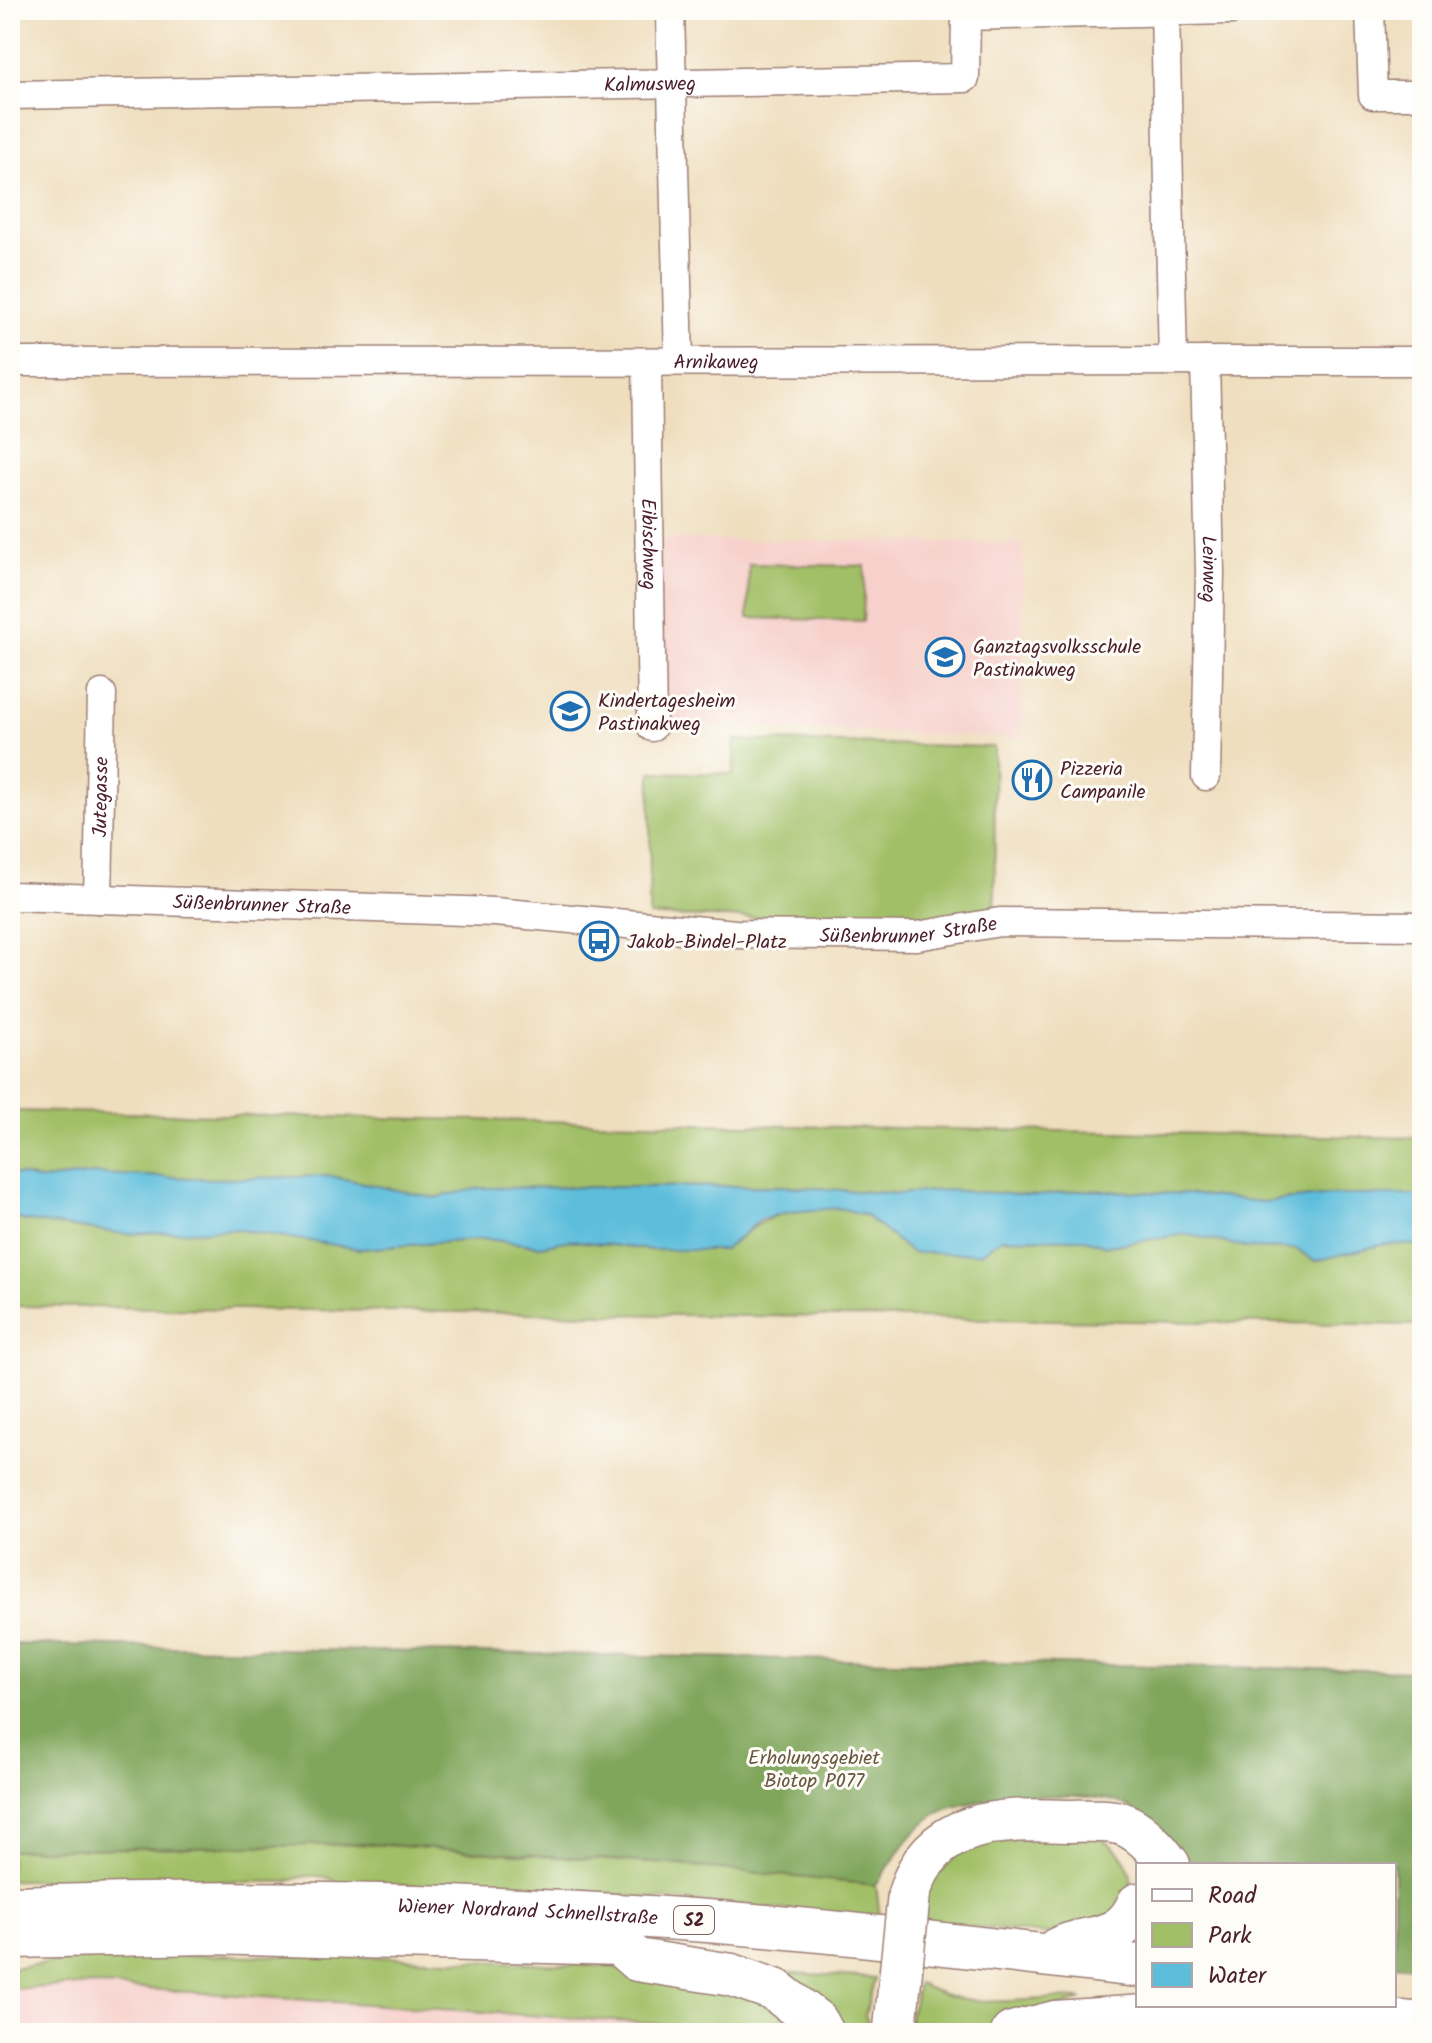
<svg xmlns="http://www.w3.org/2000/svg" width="1432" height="2043" viewBox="0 0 1432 2043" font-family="Kalam,sans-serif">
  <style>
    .built { fill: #f7d0cb }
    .green { fill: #a1bf66; stroke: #766f48; stroke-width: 2 }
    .forest { fill: #80a65b; stroke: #656243; stroke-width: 2 }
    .water { fill: #5dbedc; stroke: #546e84; stroke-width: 2 }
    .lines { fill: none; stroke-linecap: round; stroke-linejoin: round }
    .minor-casing { stroke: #9c7e74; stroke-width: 31 }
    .highway-casing { stroke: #9c7e74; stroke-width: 45 }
    .minor { stroke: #fff; stroke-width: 28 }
    .highway { stroke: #fff; stroke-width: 42 }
    .highway-bridge-casing { stroke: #9c7e74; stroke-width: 45; stroke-linecap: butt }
    .highway-bridge { stroke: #fff; stroke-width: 42 }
    .labels { text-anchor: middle; stroke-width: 6; stroke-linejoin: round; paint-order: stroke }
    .shield { fill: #fdfcf7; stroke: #806168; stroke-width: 2 }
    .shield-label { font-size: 18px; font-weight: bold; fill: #4a1f2b }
    .street-label { font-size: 20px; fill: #4a1f2b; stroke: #fdfcf7 }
    .poi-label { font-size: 20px; fill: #4a1f2b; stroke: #fdfcf7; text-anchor: start }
    .park-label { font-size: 20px; fill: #685740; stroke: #fdfcf7 }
  </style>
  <rect width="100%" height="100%" fill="#fdfcf7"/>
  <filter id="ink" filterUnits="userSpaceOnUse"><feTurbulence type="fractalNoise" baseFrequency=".0125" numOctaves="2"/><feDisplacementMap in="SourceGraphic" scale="16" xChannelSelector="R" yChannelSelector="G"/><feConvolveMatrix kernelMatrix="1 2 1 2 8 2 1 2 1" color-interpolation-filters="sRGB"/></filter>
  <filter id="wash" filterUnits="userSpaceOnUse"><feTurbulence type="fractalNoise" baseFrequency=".006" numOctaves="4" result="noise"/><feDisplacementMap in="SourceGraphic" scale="32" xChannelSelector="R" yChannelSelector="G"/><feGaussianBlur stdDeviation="1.8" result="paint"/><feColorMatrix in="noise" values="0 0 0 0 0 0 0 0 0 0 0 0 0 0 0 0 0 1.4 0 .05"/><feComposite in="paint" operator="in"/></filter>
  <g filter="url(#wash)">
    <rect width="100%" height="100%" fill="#efdebe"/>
    <g class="built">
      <polygon points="661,539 1023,543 1022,738 657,723"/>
      <polygon points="87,1985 674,2025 705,2033 10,2033 10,1989"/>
    </g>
    <g class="green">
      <polygon points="749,564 865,566 863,621 748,618"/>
      <polygon points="735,740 994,747 995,915 963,921 649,916 651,772 733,774"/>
      <polygon points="10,1111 1422,1138 1422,1195 1332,1195 1263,1202 1189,1194 1080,1190 1039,1196 944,1190 900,1194 783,1186 481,1188 434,1198 330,1176 216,1179 96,1174 41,1180 10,1173"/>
      <path d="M840,1208L865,1215L912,1253H981L1002,1238L1085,1239L1108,1246L1186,1234L1249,1248L1296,1249L1316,1261L1384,1244L1422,1245V1325L10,1306V1214L22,1220L125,1234L235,1229L360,1249L485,1239L540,1246L570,1240L651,1250H724C772,1210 779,1212 840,1208Z"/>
      <path d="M1095,1835C1124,1850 1139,1872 1128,1906L1065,1936L918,1921L924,1891L967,1843Z"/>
      <path d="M371,1844L670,1864L876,1885L880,1918L580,1892L339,1883C321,1873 306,1874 287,1882L10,1880V1850Z"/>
      <polygon points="114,1955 352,1956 647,1968 731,1982 814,2033 705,2033 674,2025 87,1985 10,1989 10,1968"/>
      <polygon points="762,1971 875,1978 865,2015 872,2033 833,2033"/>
      <path d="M918,1983C976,2015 1023,1995 1082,1999L986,2033H906Z"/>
    </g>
    <path class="forest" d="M10,1644L1422,1671V1968L1394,1965V1865H1189C1174,1843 1147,1815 1122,1804C1088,1789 966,1795 935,1815C909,1832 893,1861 876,1885L670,1864L371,1844L10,1850Z"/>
    <polygon class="water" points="10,1173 41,1180 96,1174 216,1179 330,1176 434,1198 480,1188 783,1186 899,1194 944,1190 1039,1196 1080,1190 1189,1194 1263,1202 1332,1195 1422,1195 1422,1245 1384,1244 1315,1261 1296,1249 1249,1248 1186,1234 1107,1246 1085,1239 1002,1238 981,1253 912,1253 865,1215 840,1208 788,1212 761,1219 724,1250 651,1250 571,1240 540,1246 485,1239 360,1249 235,1229 125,1234 22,1220 10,1214"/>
  </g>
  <g filter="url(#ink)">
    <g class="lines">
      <defs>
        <g id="minor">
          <polyline points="670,10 679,361"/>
          <polyline points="1165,10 1173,361"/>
          <polyline points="1370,10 1373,95 1422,95"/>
          <path id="s1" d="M10,95L965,78L966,16L1231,10"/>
          <path id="s2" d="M1205,361L1210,572L1206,776"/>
          <path id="s3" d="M10,362L1422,361"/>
          <path id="s4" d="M647,362L652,727"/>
          <path id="s5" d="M10,896L495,912L736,934L917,936L1000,922L1422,926"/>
          <path id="s6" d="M98,899L102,694"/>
        </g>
        <g id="highway">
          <path d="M909,1894C930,1819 1001,1818 1067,1821C1084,1821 1107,1819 1123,1824C1141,1831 1158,1850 1169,1865"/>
          <path id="s7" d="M10,1907C218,1900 425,1903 633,1916C802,1926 970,1947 1138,1966"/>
          <polyline points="10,1937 208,1933 621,1944"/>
          <polyline points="619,1944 637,1960 732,1975 775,1990 817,2022 823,2033"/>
          <path d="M1057,1949C1089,1933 1120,1945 1138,1904"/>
          <polyline points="1280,2008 1422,2024"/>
          <polyline points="1012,2033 1055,2022 1174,2014 1276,2022 1307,2011"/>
        </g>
      </defs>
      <use href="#minor" class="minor-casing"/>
      <use href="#highway" class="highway-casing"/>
      <use href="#minor" class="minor"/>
      <use href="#highway" class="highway"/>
      <defs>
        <polyline id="highway-bridge" points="895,2028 909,1894"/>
      </defs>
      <use href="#highway-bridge" class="highway-bridge-casing"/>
      <use href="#highway-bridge" class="highway-bridge"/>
    </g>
  </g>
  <defs>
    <symbol id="school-ring" viewBox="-11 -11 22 22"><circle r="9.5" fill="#fdfcf7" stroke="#1f6fb2" stroke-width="1.5"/><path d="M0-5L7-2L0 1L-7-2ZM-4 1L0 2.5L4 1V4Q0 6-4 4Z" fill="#1f6fb2"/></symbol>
    <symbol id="restaurant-ring" viewBox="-11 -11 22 22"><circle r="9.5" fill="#fdfcf7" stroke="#1f6fb2" stroke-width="1.5"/><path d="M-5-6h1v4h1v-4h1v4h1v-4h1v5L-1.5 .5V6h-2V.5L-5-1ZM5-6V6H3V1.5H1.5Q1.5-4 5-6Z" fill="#1f6fb2"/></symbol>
    <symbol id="bus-ring" viewBox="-11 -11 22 22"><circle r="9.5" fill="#fdfcf7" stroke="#1f6fb2" stroke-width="1.5"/><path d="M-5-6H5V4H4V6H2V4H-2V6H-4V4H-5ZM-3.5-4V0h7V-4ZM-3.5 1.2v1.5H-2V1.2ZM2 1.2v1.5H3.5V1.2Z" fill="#1f6fb2"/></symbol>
  </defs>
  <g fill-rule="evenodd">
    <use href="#school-ring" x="923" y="635" width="44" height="44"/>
    <use href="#school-ring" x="548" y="689" width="44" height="44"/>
    <use href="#restaurant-ring" x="1010" y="758" width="44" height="44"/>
    <use href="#bus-ring" x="577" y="919" width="44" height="44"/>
  </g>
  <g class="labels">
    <rect class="shield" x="674" y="1906" width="40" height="28" rx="6"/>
    <g class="shield-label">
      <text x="694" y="1926">S2</text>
    </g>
    <g class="street-label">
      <text dy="7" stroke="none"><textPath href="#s1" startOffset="640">Kalmusweg</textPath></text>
      <text dy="7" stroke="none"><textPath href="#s3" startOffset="706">Arnikaweg</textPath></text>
      <text dy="7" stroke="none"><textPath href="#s4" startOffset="182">Eibischweg</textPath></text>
      <text dy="7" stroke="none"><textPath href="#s2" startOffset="208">Leinweg</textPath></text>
      <text dy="7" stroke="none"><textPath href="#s6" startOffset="102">Jutegasse</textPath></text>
      <text dy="7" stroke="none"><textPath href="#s5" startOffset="252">Süßenbrunner Straße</textPath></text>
      <text dy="7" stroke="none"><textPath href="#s5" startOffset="900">Süßenbrunner Straße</textPath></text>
      <text dy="7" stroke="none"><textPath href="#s7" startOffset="518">Wiener Nordrand Schnellstraße</textPath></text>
    </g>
    <g class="poi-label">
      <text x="973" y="653">Ganztagsvolksschule<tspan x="973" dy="23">Pastinakweg</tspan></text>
      <text x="598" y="707">Kindertagesheim<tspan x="598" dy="23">Pastinakweg</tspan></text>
      <text x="1060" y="775">Pizzeria<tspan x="1060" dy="23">Campanile</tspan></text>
      <text x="627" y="948">Jakob-Bindel-Platz</text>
    </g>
    <g class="park-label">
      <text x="814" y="1764">Erholungsgebiet<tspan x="814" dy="23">Biotop P077</tspan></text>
    </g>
  </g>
  <rect width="1432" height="2043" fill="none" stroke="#fdfcf7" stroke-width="40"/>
  <rect x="1136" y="1863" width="260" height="144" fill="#fdfcf7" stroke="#b5a4a5" stroke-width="2"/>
  <rect x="1152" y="1889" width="40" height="12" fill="#ffffff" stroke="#b5a4a5" stroke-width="2"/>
  <text x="1208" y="1903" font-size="24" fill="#4a1f2b">Road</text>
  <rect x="1152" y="1923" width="40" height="24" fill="#a1bf66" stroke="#b5a4a5" stroke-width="2"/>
  <text x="1208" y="1943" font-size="24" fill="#4a1f2b">Park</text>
  <rect x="1152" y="1963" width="40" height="24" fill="#5dbedc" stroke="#b5a4a5" stroke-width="2"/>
  <text x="1208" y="1983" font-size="24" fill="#4a1f2b">Water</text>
</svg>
